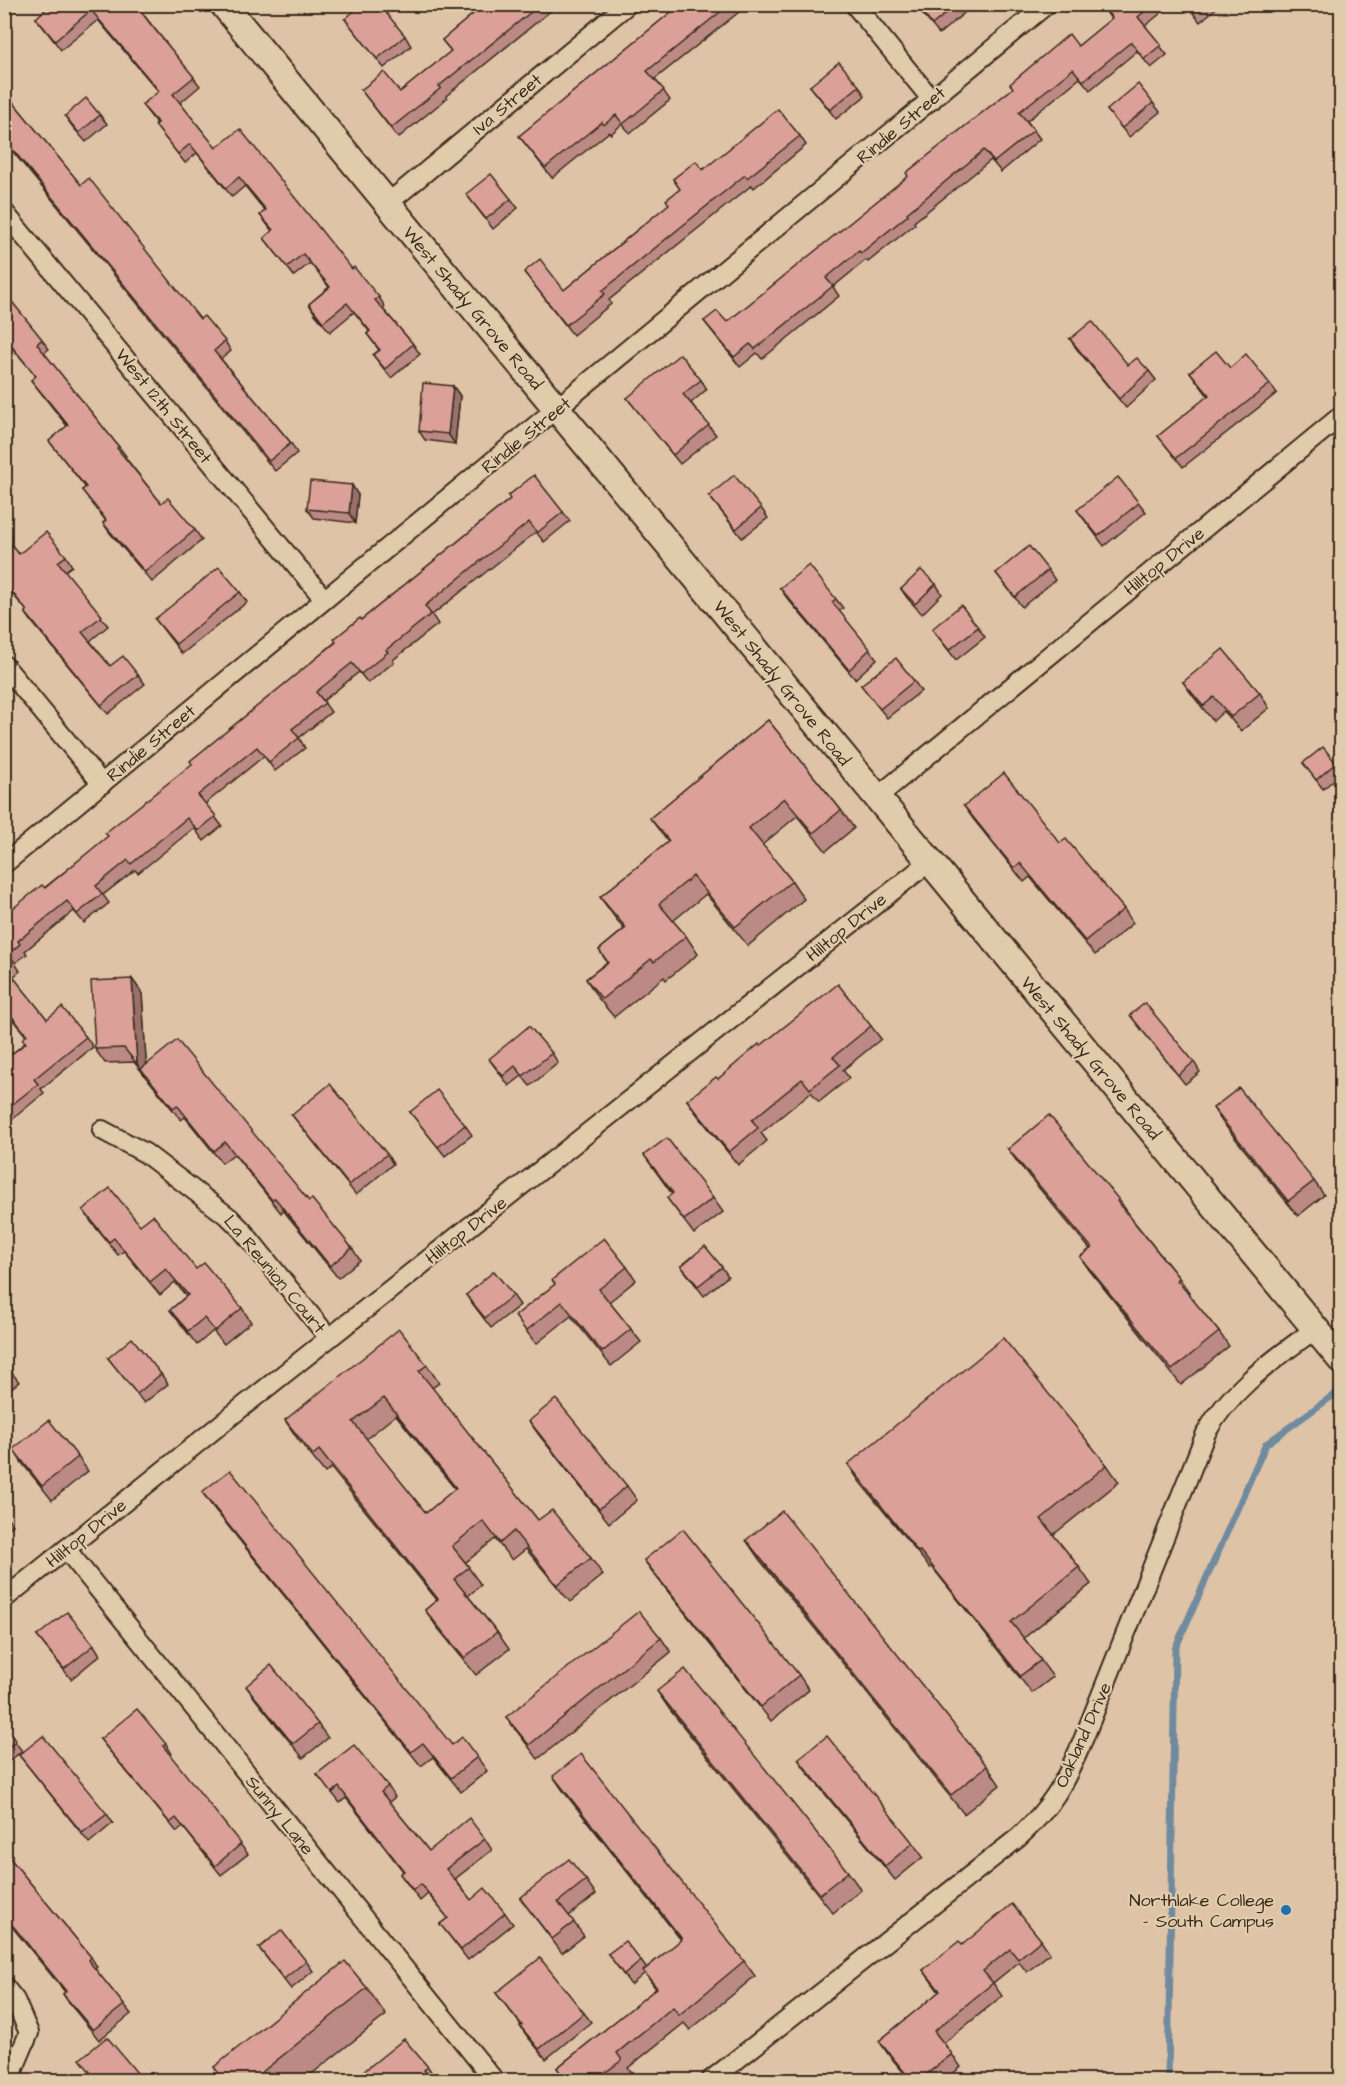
<svg xmlns="http://www.w3.org/2000/svg" width="1346" height="2085" viewBox="0 0 1346 2085" font-family="'Architects Daughter',sans-serif">
  <style>
    .lines { fill: none; stroke-linecap: round; stroke-linejoin: round }
    .stream { stroke: #708b9e; stroke-width: 7 }
    .minor-casing { stroke: #3b2a1e; stroke-width: 22 }
    .secondary-casing { stroke: #3b2a1e; stroke-width: 30 }
    .minor { stroke: #e0cbaa; stroke-width: 18 }
    .secondary { stroke: #e0cbaa; stroke-width: 26 }
    .wall { fill: #bc8a84; stroke: #3b2a1e; stroke-width: 1.5; fill-rule: evenodd }
    .shaded-wall { fill: #99716b; stroke: #3b2a1e; stroke-width: 1.5 }
    .building { fill: #dba199; stroke: #3b2a1e; stroke-width: 1.5; fill-rule: evenodd }
    .poi-dot { fill: #1f6fb2; stroke: #e0cbaa; stroke-width: 2 }
    .labels { text-anchor: middle; stroke-width: 4.5; stroke-linejoin: round; paint-order: stroke }
    .street-label { font-size: 18px; fill: #3b2a1e; stroke: #e0cbaa }
    .poi-label { font-size: 18px; fill: #3b2a1e; stroke: #e0cbaa; text-anchor: end }
  </style>
  <rect width="100%" height="100%" fill="#dfc3a7"/>
  <filter id="ink" filterUnits="userSpaceOnUse"><feTurbulence type="fractalNoise" baseFrequency=".0167" numOctaves="2"/><feDisplacementMap in="SourceGraphic" scale="12" xChannelSelector="R" yChannelSelector="G"/><feConvolveMatrix kernelMatrix="1 2 1 2 8 2 1 2 1" color-interpolation-filters="sRGB"/></filter>
  <g filter="url(#ink)">
    <g class="lines">
      <polyline class="stream" points="1168,2080 1175,1649 1266,1444 1342,1389"/>
      <defs>
        <g id="minor">
          <polyline points="854,4 932,100"/>
          <polyline points="387,204 628,4"/>
          <polyline points="4,212 324,599"/>
          <polyline points="4,665 102,784"/>
          <polyline points="876,798 1342,415"/>
          <polyline points="4,864 1047,4"/>
          <polyline points="102,1130 145,1153 230,1218 242,1230 329,1338"/>
          <polyline points="66,1549 494,2080"/>
          <polyline points="4,1599 236,1412 929,862"/>
          <polyline points="4,1986 15,2000 29,2033 9,2080"/>
          <path d="M711,2080L1019,1837C1052,1806 1063,1786 1081,1745L1206,1433C1231,1388 1275,1359 1315,1329"/>
        </g>
        <polyline id="secondary" points="223,4 1342,1361"/>
      </defs>
      <use href="#minor" class="minor-casing"/>
      <use href="#secondary" class="secondary-casing"/>
      <use href="#minor" class="minor"/>
      <use href="#secondary" class="secondary"/>
    </g>
    <g class="wall">
      <polygon points="135,4 200,86 180,103 216,148 352,269 379,297 385,307 383,309 413,344 420,354 391,378 373,355 379,350 367,334 369,331 354,312 330,332 315,314 309,304 329,287 310,263 294,276 264,238 272,231 260,215 265,211 245,186 232,197 197,153 185,163 162,134 155,125 157,124 142,105 159,92 98,20 61,50 36,18"/>
      <polygon points="485,4 559,4 446,96 447,98 398,138 361,90 400,92 451,51 442,40"/>
      <polygon points="681,4 749,4 655,79 670,100 630,133 622,124 611,134 609,132 552,178 519,136"/>
      <polygon points="914,4 975,4 939,34"/>
      <polygon points="1106,4 1172,4 1145,26 1167,55 1151,68 1137,51 1090,90 1080,78 1027,121 1040,139 1001,172 991,160 914,222 915,224 868,262 866,260 833,287 839,296 762,359 757,353 740,367 704,321 727,322 1078,46 1111,19 1103,7"/>
      <polygon points="1186,4 1221,4 1200,22"/>
      <polygon points="345,19 405,36 411,46 384,68"/>
      <polygon points="810,86 859,86 865,96 836,119"/>
      <polygon points="4,91 81,185 200,319 225,341 231,351 221,359 291,443 297,453 275,471 4,141"/>
      <polygon points="1153,103 1160,112 1129,137 1107,110"/>
      <polygon points="100,115 107,124 86,142 72,126 65,116"/>
      <polygon points="800,136 806,145 754,188 752,185 609,300 611,304 573,335 524,272 564,290 669,204 680,189 673,179"/>
      <polygon points="466,194 511,199 518,208 493,229"/>
      <polygon points="4,292 49,349 44,353 119,447 126,456 125,457 161,503 195,530 202,540 152,582 110,533 103,523 106,521 82,490 86,488 49,441 67,426 31,380 36,376 4,338"/>
      <polygon points="1070,339 1128,365 1149,371 1156,380 1126,408 1076,348"/>
      <polygon points="1230,368 1270,384 1277,393 1183,467 1158,436 1208,396 1190,372"/>
      <polygon points="701,380 707,389 691,403 716,435 680,464 627,398"/>
      <polygon points="453,386 460,396 455,444 425,440 419,431"/>
      <polygon points="358,495 355,523 314,518 307,509"/>
      <polygon points="709,496 761,508 768,518 742,538"/>
      <polygon points="510,499 563,512 570,521 544,542 536,532 486,572 432,615 438,624 393,660 394,662 368,683 359,672 323,701 331,712 299,738 305,748 275,771 264,756 205,804 222,826 204,841 194,828 138,873 135,870 103,895 109,903 84,923 74,911 25,951 27,954 15,963 20,971 13,977 47,1019 86,1037 93,1047 41,1089 44,1093 4,1126 4,1060 25,1043 26,1036 4,1009 4,920 108,837 361,620"/>
      <polygon points="1139,503 1146,512 1104,546 1077,510"/>
      <polygon points="4,536 19,554 66,556 72,566 65,571 108,626 90,641 110,666 138,675 145,684 108,714 32,622 25,612 27,611 4,584"/>
      <polygon points="1048,570 1055,580 1022,607 996,573"/>
      <polygon points="936,584 942,594 922,614 908,599 901,589"/>
      <polygon points="780,588 836,599 843,608 839,611 877,659 855,679 787,598"/>
      <polygon points="240,592 247,602 182,654 155,619"/>
      <polygon points="978,627 985,637 956,660 932,629"/>
      <polygon points="914,681 921,691 887,718 861,685"/>
      <polygon points="1183,682 1260,693 1269,708 1241,731 1224,711 1213,721 1193,696"/>
      <polygon points="768,720 841,810 854,828 826,851 797,816 762,845 792,881 804,899 748,946 706,894 673,921 686,936 698,954 666,980 664,977 614,1017 598,998 586,979 607,962 599,950 624,929 613,915 600,897 668,842 650,818"/>
      <polygon points="1303,763 1336,763 1341,771 1341,774 1323,789"/>
      <polygon points="964,806 1060,843 1124,909 1133,923 1095,955 1030,877 1024,882 974,820"/>
      <polygon points="132,979 142,993 146,1064 309,1201 352,1248 360,1260 338,1278 283,1210 281,1213 234,1154 222,1163 185,1117 181,1120 134,1062 105,1063 95,1049"/>
      <polygon points="1130,1015 1194,1062 1200,1072 1185,1084"/>
      <polygon points="871,1026 881,1039 843,1070 849,1078 819,1102 811,1092 761,1133 767,1141 738,1165 696,1113 687,1100 718,1079 760,1046"/>
      <polygon points="552,1053 558,1063 530,1086 522,1076 509,1086 489,1059"/>
      <polygon points="1213,1108 1314,1181 1324,1195 1298,1216 1223,1123"/>
      <polygon points="410,1112 465,1125 472,1135 445,1156"/>
      <polygon points="292,1115 387,1154 393,1164 356,1195"/>
      <polygon points="1008,1149 1119,1200 1129,1214 1128,1214 1179,1278 1189,1292 1187,1293 1219,1332 1229,1346 1181,1385 1090,1271 1080,1257 1090,1249 1018,1163"/>
      <polygon points="644,1155 713,1198 723,1212 694,1234 667,1198 672,1194"/>
      <polygon points="83,1210 140,1225 196,1269 242,1308 251,1322 224,1344 213,1331 197,1345 170,1310 186,1296 175,1282 160,1295 124,1251 118,1255 92,1223"/>
      <polygon points="681,1266 722,1267 728,1276 704,1296"/>
      <polygon points="627,1267 636,1280 609,1302 641,1342 611,1366 571,1316 536,1344 515,1316"/>
      <polygon points="466,1295 513,1295 520,1305 491,1328"/>
      <polygon points="108,1358 161,1374 168,1384 144,1403"/>
      <polygon points="4,1363 19,1382 4,1394"/>
      <path d="M427,1365L439,1383L432,1388L538,1520L591,1558L603,1575L570,1602L526,1549L512,1560L495,1539L465,1563L481,1585L468,1596L497,1632L509,1649L476,1675L437,1627L425,1610L437,1600L331,1468L325,1473L297,1438L285,1420ZM396,1415L455,1489L426,1513L366,1439Z"/>
      <polygon points="529,1421 627,1486 637,1500 609,1523 539,1435"/>
      <polygon points="13,1449 78,1457 88,1471 52,1500 22,1463"/>
      <polygon points="848,1464 1107,1465 1119,1482 1053,1535 1079,1567 1091,1584 1024,1638 1053,1677 1032,1693 932,1567 930,1568 859,1481"/>
      <polygon points="202,1492 452,1745 477,1757 487,1771 461,1792 433,1757 421,1766 212,1506"/>
      <polygon points="4,1513 13,1525 4,1531"/>
      <polygon points="746,1540 987,1766 1000,1785 964,1814 759,1559"/>
      <polygon points="644,1560 799,1675 809,1690 771,1721 654,1574"/>
      <polygon points="37,1636 94,1645 100,1655 71,1679"/>
      <polygon points="661,1638 671,1652 538,1759 506,1717"/>
      <polygon points="246,1686 318,1724 328,1738 303,1758 256,1700"/>
      <polygon points="657,1691 848,1872 861,1890 833,1913 670,1710"/>
      <polygon points="4,1727 22,1751 4,1765"/>
      <polygon points="100,1739 166,1744 172,1754 170,1756 248,1854 221,1875 183,1827 177,1832 107,1748"/>
      <polygon points="19,1755 107,1814 113,1823 89,1843"/>
      <polygon points="798,1759 913,1843 923,1857 895,1880 808,1773"/>
      <polygon points="317,1774 388,1786 395,1797 389,1802 429,1851 485,1839 492,1850 455,1879 471,1900 505,1913 513,1924 468,1960 440,1924 448,1918 428,1894 420,1901 400,1874 403,1871 346,1798 340,1803"/>
      <polygon points="553,1776 744,1961 755,1976 690,2030 684,2023 628,2068 633,2075 626,2080 565,2080 557,2068 656,1989 645,1973 631,1985 608,1954 641,1961 646,1968 681,1940 564,1792"/>
      <polygon points="4,1851 91,1957 97,1967 95,1969 131,2014 99,2040 69,2003 63,1994 65,1992 4,1917"/>
      <polygon points="586,1880 596,1894 569,1916 584,1936 562,1953 520,1898"/>
      <polygon points="1041,1940 1050,1953 1027,1972 1019,1962 993,1983 1002,1996 944,2043 961,2067 944,2080 910,2080 888,2054 879,2041 939,1992 923,1970 962,1945"/>
      <polygon points="259,1948 306,1961 313,1971 291,1989"/>
      <polygon points="367,1988 386,2015 304,2080 223,2080 214,2067"/>
      <polygon points="496,1993 584,2013 591,2022 546,2059 527,2036 520,2026 521,2025"/>
      <polygon points="428,2067 437,2080 353,2080"/>
    </g>
    <g class="shaded-wall">
      <polygon points="453,386 460,396 455,444 448,434"/>
      <polygon points="352,485 358,495 355,523 349,513"/>
      <polygon points="4,745 9,752 7,799 4,796"/>
      <polygon points="132,979 142,993 147,1077 141,1069 147,1079 137,1064"/>
    </g>
    <g class="building">
      <polygon points="51,4 135,4 152,26 194,77 173,94 216,148 240,129 352,269 354,267 379,297 375,300 413,344 385,369 373,355 380,350 367,334 370,331 347,303 323,322 309,304 330,287 303,254 287,267 264,238 273,230 260,215 266,210 239,177 226,188 190,144 178,154 155,125 158,123 142,105 159,91 91,10 55,41 36,18"/>
      <polygon points="362,4 379,4 405,36 377,59 345,19"/>
      <polygon points="485,4 541,4 439,86 441,88 391,128 361,90 384,72 400,92 451,51 442,40"/>
      <polygon points="681,4 730,4 647,71 664,90 623,124 616,115 604,125 602,122 545,168 519,136"/>
      <polygon points="916,4 957,4 932,25"/>
      <polygon points="1106,4 1153,4 1138,17 1161,45 1144,59 1131,42 1083,81 1073,69 1019,112 1034,130 994,162 984,150 907,213 908,215 861,253 859,251 826,278 833,286 755,349 750,344 734,357 704,321 717,311 727,322 908,176 906,173 1013,88 1010,84 1069,34 1078,46 1112,18 1103,7"/>
      <polygon points="1187,4 1203,4 1193,12"/>
      <polygon points="839,62 859,86 830,110 810,86"/>
      <polygon points="1138,84 1153,103 1122,128 1107,110"/>
      <polygon points="4,91 81,185 89,178 200,319 204,316 225,341 214,351 291,443 269,461 4,139"/>
      <polygon points="86,98 100,115 79,133 65,116"/>
      <polygon points="778,109 800,136 747,178 745,175 602,291 605,294 566,325 524,272 540,259 564,290 669,204 666,200 680,189 673,179 696,161 703,170"/>
      <polygon points="491,174 511,199 486,219 466,194"/>
      <polygon points="4,292 42,339 37,344 119,447 117,448 161,503 168,498 195,530 145,572 103,523 106,520 82,490 86,487 49,441 68,425 31,380 36,376 4,337"/>
      <polygon points="1092,321 1128,365 1137,358 1149,371 1119,399 1070,339"/>
      <polygon points="1216,351 1230,368 1246,354 1270,384 1176,458 1158,436 1209,395 1190,372"/>
      <polygon points="680,354 701,380 683,394 709,425 673,455 627,398"/>
      <polygon points="423,383 453,386 448,434 419,431"/>
      <polygon points="534,475 563,512 537,533 529,522 479,562 425,606 431,614 386,650 388,652 361,674 352,663 316,692 325,703 292,729 299,738 269,762 257,747 198,795 216,816 198,831 187,818 131,864 128,860 96,886 102,894 77,914 67,901 18,941 20,944 8,954 14,961 6,968 47,1019 62,1007 86,1037 34,1079 38,1084 4,1111 4,1060 26,1043 22,1039 27,1035 4,1007 4,920 9,917 6,914 42,885 45,888 108,836 105,833 192,764 190,761 336,642 334,639 360,618 361,620 510,499 508,496"/>
      <polygon points="734,475 761,508 736,529 709,496"/>
      <polygon points="1118,477 1139,503 1098,536 1077,510"/>
      <polygon points="310,481 352,485 349,513 307,509"/>
      <polygon points="46,532 66,556 58,562 102,616 82,632 110,666 123,656 138,675 101,705 25,612 27,611 4,582 4,536 19,554"/>
      <polygon points="1029,546 1048,570 1015,597 996,573"/>
      <polygon points="809,565 836,599 832,602 870,649 849,670 780,588"/>
      <polygon points="219,567 240,592 176,644 155,619"/>
      <polygon points="921,570 936,584 915,604 901,589"/>
      <polygon points="961,605 978,627 949,650 932,629"/>
      <polygon points="1223,649 1260,693 1231,717 1214,697 1203,706 1183,682"/>
      <polygon points="896,658 914,681 880,709 861,685"/>
      <polygon points="768,720 841,810 813,833 784,798 749,828 792,881 735,927 693,876 659,904 686,936 654,962 651,959 602,999 586,979 608,962 599,950 626,928 600,897 669,841 650,818"/>
      <polygon points="1323,747 1336,763 1316,780 1303,763"/>
      <polygon points="1004,773 1060,843 1066,839 1124,909 1085,941 1020,863 1014,868 964,806"/>
      <polygon points="132,979 137,1064 124,1048 95,1049 91,981"/>
      <polygon points="838,984 871,1026 833,1057 840,1065 810,1089 802,1079 752,1120 758,1128 729,1152 687,1100 716,1077 718,1079 759,1044 760,1046"/>
      <polygon points="1145,1003 1194,1062 1178,1075 1130,1015"/>
      <polygon points="529,1026 552,1053 523,1076 515,1066 503,1076 489,1059"/>
      <polygon points="177,1040 309,1201 312,1199 352,1248 330,1266 275,1198 272,1200 225,1142 214,1151 177,1105 173,1108 141,1069"/>
      <polygon points="330,1084 387,1154 349,1185 292,1115"/>
      <polygon points="1239,1088 1314,1181 1288,1201 1213,1108"/>
      <polygon points="437,1090 465,1125 438,1147 410,1112"/>
      <polygon points="1049,1115 1119,1200 1117,1201 1179,1278 1177,1280 1219,1332 1172,1370 1080,1257 1092,1248 1008,1149"/>
      <polygon points="667,1138 713,1198 684,1220 667,1198 673,1193 644,1155"/>
      <polygon points="110,1188 140,1225 153,1215 196,1269 204,1263 242,1308 215,1331 204,1318 188,1331 170,1310 188,1295 166,1269 150,1282 114,1238 109,1242 83,1210"/>
      <polygon points="604,1238 627,1267 599,1289 631,1329 602,1352 562,1302 526,1331 515,1316 555,1284 552,1280"/>
      <polygon points="705,1246 722,1267 698,1286 681,1266"/>
      <polygon points="494,1271 513,1295 485,1318 466,1295"/>
      <path d="M399,1329L427,1365L419,1371L538,1520L552,1510L591,1558L557,1585L514,1531L500,1543L483,1521L452,1546L469,1567L454,1579L497,1632L464,1658L425,1610L438,1599L319,1450L313,1455L285,1420ZM384,1398L456,1488L426,1513L353,1422Z"/>
      <polygon points="132,1338 161,1374 137,1394 108,1358"/>
      <polygon points="1003,1338 1107,1465 1041,1519 1079,1567 1011,1622 1041,1660 1020,1676 920,1551 918,1552 848,1464"/>
      <polygon points="4,1363 9,1368 4,1372"/>
      <polygon points="556,1399 627,1486 599,1509 529,1421"/>
      <polygon points="49,1420 78,1457 42,1486 13,1449"/>
      <polygon points="230,1470 452,1745 462,1737 477,1757 451,1778 423,1743 411,1752 202,1492"/>
      <polygon points="782,1511 987,1766 951,1795 746,1540"/>
      <polygon points="683,1529 799,1675 761,1707 644,1560"/>
      <polygon points="639,1611 661,1638 529,1745 506,1717"/>
      <polygon points="67,1612 94,1645 64,1669 37,1636"/>
      <polygon points="271,1665 318,1724 293,1744 246,1686"/>
      <polygon points="685,1669 848,1872 820,1894 657,1691"/>
      <polygon points="137,1709 166,1744 163,1746 241,1844 215,1866 176,1818 170,1823 100,1739"/>
      <polygon points="4,1727 16,1741 4,1750"/>
      <polygon points="43,1736 107,1814 82,1833 19,1755"/>
      <polygon points="827,1736 913,1843 885,1866 798,1759"/>
      <polygon points="354,1745 388,1786 381,1792 429,1851 469,1818 485,1839 446,1869 471,1900 485,1888 505,1913 461,1950 440,1924 448,1918 421,1884 413,1890 400,1874 404,1871 339,1787 332,1793 317,1774"/>
      <polygon points="581,1754 744,1961 679,2015 673,2007 617,2053 622,2060 595,2080 566,2080 557,2068 657,1988 643,1971 682,1939 553,1776"/>
      <polygon points="4,1851 91,1957 88,1960 124,2005 93,2030 63,1994 66,1991 4,1915"/>
      <polygon points="569,1859 586,1880 558,1902 574,1922 552,1939 520,1898"/>
      <polygon points="1012,1904 1041,1940 1018,1959 1010,1949 983,1971 993,1983 934,2031 952,2054 919,2080 911,2080 879,2041 940,1991 923,1970 959,1941 962,1945"/>
      <polygon points="281,1930 306,1961 284,1979 259,1948"/>
      <polygon points="625,1941 641,1961 624,1975 608,1954"/>
      <polygon points="540,1958 584,2013 539,2049 520,2026 522,2025 496,1993"/>
      <polygon points="345,1961 367,1988 252,2080 224,2080 214,2067"/>
      <polygon points="107,2037 143,2080 90,2080 94,2077 80,2059"/>
      <polygon points="404,2039 428,2067 424,2070 432,2080 353,2080"/>
    </g>
  </g>
  <circle class="poi-dot" cx="1286" cy="1910" r="6"/>
  <g class="labels">
    <g class="street-label">
      <text transform="translate(507 104) rotate(-40)" y="6">Iva Street</text>
      <text transform="translate(901 125) rotate(-40)" y="6">Rindie Street</text>
      <text transform="translate(473 308) rotate(50)" y="6">West Shady Grove Road</text>
      <text transform="translate(164 406) rotate(51)" y="6">West 12th Street</text>
      <text transform="translate(526 435) rotate(-39)" y="6">Rindie Street</text>
      <text transform="translate(1164 561) rotate(-39)" y="6">Hilltop Drive</text>
      <text transform="translate(782 683) rotate(51)" y="6">West Shady Grove Road</text>
      <text transform="translate(151 743) rotate(-40)" y="6">Rindie Street</text>
      <text transform="translate(846 927) rotate(-39)" y="6">Hilltop Drive</text>
      <text transform="translate(1091 1058) rotate(50)" y="6">West Shady Grove Road</text>
      <text transform="translate(466 1230) rotate(-38)" y="6">Hilltop Drive</text>
      <text transform="translate(275 1274) rotate(50)" y="6">La Reunion Court</text>
      <text transform="translate(86 1533) rotate(-39)" y="6">Hilltop Drive</text>
      <text transform="translate(1083 1735) rotate(-66)" y="6">Oakland Drive</text>
      <text transform="translate(280 1815) rotate(51)" y="6">Sunny Lane</text>
    </g>
    <g class="poi-label">
      <text x="1274" y="1906">Northlake College<tspan x="1274" dy="21">- South Campus</tspan></text>
    </g>
  </g>
  <rect width="1346" height="2085" fill="none" stroke="#e0cbaa" stroke-width="24"/>
  <rect x="12" y="12" width="1322" height="2061" fill="none" stroke="#3b2a1e" stroke-width="2" filter="url(#ink)"/>
</svg>
